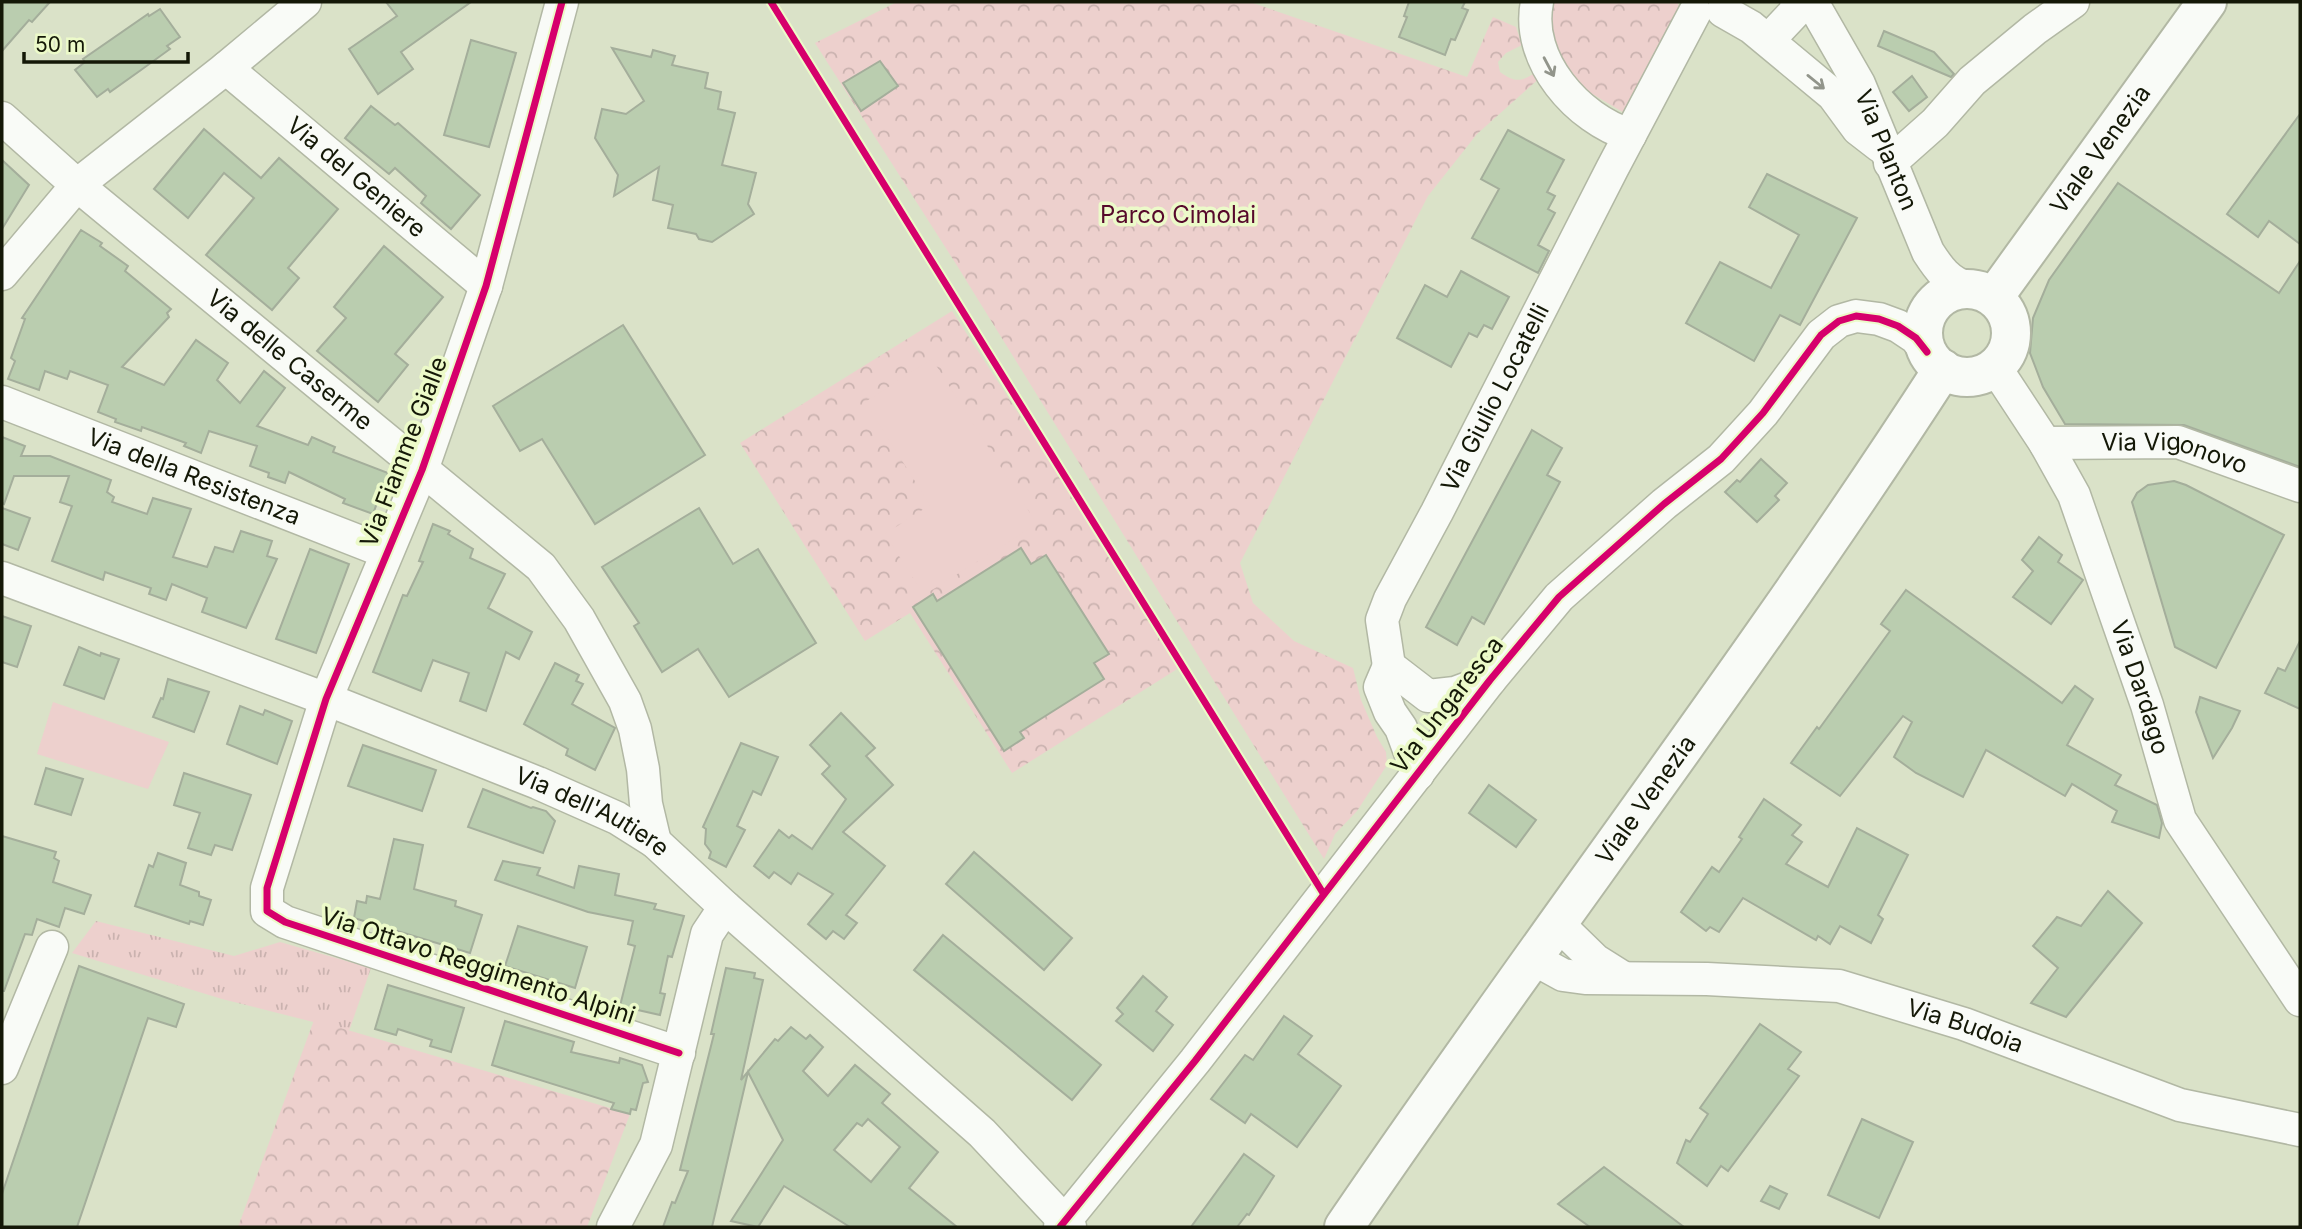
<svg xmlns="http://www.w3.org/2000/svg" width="2302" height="1229" viewBox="0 0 2302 1229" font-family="Inter,sans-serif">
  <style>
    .grass { fill: url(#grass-tufts) }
    .forest { fill: url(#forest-crowns) }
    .garden { fill: #edd0cd }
    .building { fill: #bacdaf; stroke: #a4ae9b; stroke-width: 2; fill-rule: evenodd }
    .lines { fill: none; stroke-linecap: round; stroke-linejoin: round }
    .minor-casing { stroke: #b2b8a4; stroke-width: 35 }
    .major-casing { stroke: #b2b8a4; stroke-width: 42 }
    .minor { stroke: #f9fbf7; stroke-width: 32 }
    .major { stroke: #f9fbf7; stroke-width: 38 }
    .cycleway-casing { stroke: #ecfac9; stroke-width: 11 }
    .cycleway { stroke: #d6006c; stroke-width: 7 }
    .oneway { stroke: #92958b }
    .labels { text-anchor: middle; stroke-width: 7; stroke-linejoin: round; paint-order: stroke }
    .street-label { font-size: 24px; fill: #141807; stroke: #ecfac9 }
    .park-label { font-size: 24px; fill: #56092b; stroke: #ecfac9 }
  </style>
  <defs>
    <pattern id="grass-tufts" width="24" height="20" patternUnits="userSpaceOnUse" patternTransform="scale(1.75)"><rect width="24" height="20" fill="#edd0cd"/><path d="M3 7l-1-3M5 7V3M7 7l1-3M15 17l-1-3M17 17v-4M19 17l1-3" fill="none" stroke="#cab2af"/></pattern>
    <pattern id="forest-crowns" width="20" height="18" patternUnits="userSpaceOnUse" patternTransform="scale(1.75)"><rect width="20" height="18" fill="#edd0cd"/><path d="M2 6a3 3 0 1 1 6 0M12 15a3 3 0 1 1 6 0" fill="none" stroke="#cab2af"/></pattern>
  </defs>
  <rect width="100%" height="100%" fill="#dae2c8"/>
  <polygon class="grass" points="96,921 234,956 280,942 371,968 349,1031 222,999 72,953"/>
  <g class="forest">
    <path d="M897,2H1250L1467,77L1493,17L1516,27L1522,45L1506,53L1498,62L1500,72C1518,85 1523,80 1540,70L1543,75L1477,134L1428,196L1240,563L1253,603L1294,641L1353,668L1361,700L1377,737L1386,752L1387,765L1357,811L1335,834L1324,859L956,264L815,43Z"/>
    <polygon points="1553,2 1677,2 1680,8 1631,117 1584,89 1559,59 1552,38 1550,14"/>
    <polygon points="952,311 1182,666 1012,773 910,613 865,641 740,443"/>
    <polygon points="314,1020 630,1114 587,1227 238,1227"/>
  </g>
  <g class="garden">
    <polygon points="932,359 1037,524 924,595 885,534 930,505 865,402"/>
    <polygon points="53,702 169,742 148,789 37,754"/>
  </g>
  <g class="building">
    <polygon points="2,2 50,2 32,22 29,20 2,51"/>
    <polygon points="386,2 471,2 401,52 413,69 378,94 349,49 397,16"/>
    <polygon points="1409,2 1465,2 1462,8 1468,10 1455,40 1451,39 1445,55 1399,37 1407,17 1404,16"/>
    <polygon points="160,9 180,37 167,46 170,49 141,70 110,92 108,89 97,97 75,70 85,62 83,59 148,14 149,16"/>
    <polygon points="1884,31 1934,52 1954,74 1951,77 1878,46"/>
    <polygon points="471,40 516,53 489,147 444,135"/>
    <polygon points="612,48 651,57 653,50 675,56 672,65 708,73 705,88 721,92 718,109 735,113 722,165 756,173 748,204 754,214 712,242 699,239 696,234 668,228 673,205 653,200 659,167 614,196 618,175 595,138 602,109 626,114 644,101"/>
    <polygon points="880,61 898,86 861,111 843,83"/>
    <polygon points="1912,76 1927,97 1909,111 1893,92"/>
    <polygon points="371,106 395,125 398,123 480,195 451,229 421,203 426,196 395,168 389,174 345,138"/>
    <polygon points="2300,114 2300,244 2269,221 2258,237 2227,214"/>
    <polygon points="204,129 261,178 279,158 338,209 288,268 299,278 272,310 206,255 254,198 224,173 188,218 154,189"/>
    <polygon points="1508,130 1564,160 1547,192 1555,196 1548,209 1555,213 1538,245 1549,251 1538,273 1472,238 1499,189 1481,179"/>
    <polygon points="2,160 29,185 2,229"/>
    <polygon points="1767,174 1857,218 1800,325 1780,315 1754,361 1686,323 1720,262 1771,288 1799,235 1749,207"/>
    <polygon points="2118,183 2279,293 2300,261 2300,467 2184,425 2065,424 2043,387 2030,353 2033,318 2049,280"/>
    <polygon points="81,230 102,243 100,246 128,266 125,271 171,309 167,313 169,317 122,367 164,385 196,340 228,363 217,380 240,403 264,371 285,388 257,426 308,445 312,437 335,447 333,452 388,473 373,514 343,503 345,499 289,472 285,483 268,477 269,473 250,466 257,446 209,431 201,453 184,446 186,443 142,427 141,431 115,422 116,419 98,412 108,385 70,371 67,379 45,371 39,390 8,379 15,361 11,358 25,319 22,318"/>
    <polygon points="384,246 443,297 395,354 408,365 378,402 317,351 346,318 334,307"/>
    <polygon points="1461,271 1509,297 1492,329 1484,325 1477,337 1469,333 1451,367 1397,338 1425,285 1447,297"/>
    <polygon points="623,325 705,455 595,524 542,439 520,451 493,406"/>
    <polygon points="1532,430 1562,448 1547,475 1560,482 1484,624 1472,617 1457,645 1426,627"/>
    <polygon points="2,437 25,446 21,456 50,456 111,480 107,492 114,497 112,502 147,514 153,498 191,509 173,557 207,567 215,547 233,552 241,531 272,541 267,556 277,559 246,628 202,612 207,598 172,584 166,600 149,594 151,588 105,572 103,580 52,561 72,506 60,502 69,476 14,476 4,504 2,503"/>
    <polygon points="1761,459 1787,483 1775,496 1779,500 1757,522 1725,492 1737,480 1740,482"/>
    <polygon points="2174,481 2186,485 2284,535 2216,668 2175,647 2132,502 2137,493 2148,485"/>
    <polygon points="2,508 30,518 18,550 2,544"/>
    <polygon points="699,508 733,564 758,549 816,643 729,697 698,649 662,672 634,626 639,623 602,567"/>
    <polygon points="433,524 450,531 448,534 473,549 470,558 505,574 488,608 532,632 519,659 506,652 486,711 460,701 469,673 433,660 421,691 373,672 403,595 407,596 423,562 419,561"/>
    <polygon points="2039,537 2062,555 2058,562 2083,580 2051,624 2013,597 2033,571 2022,560"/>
    <polygon points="1021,548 1031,564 1046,555 1109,654 1094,663 1104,679 1020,732 1024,738 1004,751 913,607 933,594 937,601"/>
    <polygon points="310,549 349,564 316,653 276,639"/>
    <polygon points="1906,590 2062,703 2075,686 2093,699 2067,745 2121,775 2115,785 2157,805 2162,823 2159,838 2112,822 2117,811 2072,784 2065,796 1986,750 1963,797 1916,773 1894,757 1912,722 1903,716 1840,796 1791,763 1817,727 1819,729 1890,631 1881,624"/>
    <polygon points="2,616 31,626 17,667 2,662"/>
    <polygon points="2300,641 2300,709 2265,693 2278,668 2285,671"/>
    <polygon points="79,647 100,656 101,653 119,659 104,699 64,685"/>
    <polygon points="555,663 579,675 576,681 583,684 572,704 615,728 595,770 566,755 568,749 524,724"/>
    <polygon points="168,679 209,692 194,732 153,717 161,698 163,699"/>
    <polygon points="2200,697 2240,711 2232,728 2213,758 2196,712"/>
    <polygon points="240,706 263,715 265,710 292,721 277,764 227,744"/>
    <polygon points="841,713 875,748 866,756 893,785 843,832 885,866 846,915 857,923 844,939 833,931 826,939 808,924 833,894 798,873 791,884 774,872 769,878 754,866 779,830 789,838 792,835 812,849 846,799 822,774 830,766 810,745"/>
    <polygon points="741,743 778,757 761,795 753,791 737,826 745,830 726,867 709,858 711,852 705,844 706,829 703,827"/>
    <polygon points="363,745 436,770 422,811 348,786"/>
    <polygon points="46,768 83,779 71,815 35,804"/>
    <polygon points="184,773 251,795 232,850 215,845 211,855 188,848 200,813 174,805"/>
    <polygon points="1489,785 1536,820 1516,847 1469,813"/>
    <polygon points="483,789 531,808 533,807 546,811 555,821 543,853 468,827"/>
    <polygon points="1764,799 1801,825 1792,835 1802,842 1786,864 1828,887 1857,828 1908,855 1878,915 1883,919 1871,943 1840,926 1830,944 1818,936 1816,940 1743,898 1719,932 1710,927 1706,931 1681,912 1712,867 1719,872 1742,839 1739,837"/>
    <polygon points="2,836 56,852 54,858 59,861 53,882 91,895 84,914 65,908 59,927 37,919 32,935 25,934 4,991 2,991"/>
    <polygon points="394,839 423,845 414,889 456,901 455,906 482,915 470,953 354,918 357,901 366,903 367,896 380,899"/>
    <polygon points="974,852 1072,938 1044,970 946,884"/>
    <polygon points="158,853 186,863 180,885 199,892 199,896 211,900 203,925 190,921 189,924 135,906 149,865 153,867"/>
    <polygon points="503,861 540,868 537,875 574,888 579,866 619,874 615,895 656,904 654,909 684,916 672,957 668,956 660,993 665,994 660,1015 620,1006 635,946 628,944 633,921 588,912 495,880"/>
    <polygon points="2108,891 2142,923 2066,1017 2031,1003 2058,968 2033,946 2057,917 2081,926"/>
    <polygon points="518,926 587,947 575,988 505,966"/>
    <polygon points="943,935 1101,1065 1072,1100 914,970"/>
    <polygon points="79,966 184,1004 176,1027 148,1018 77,1227 2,1227 2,1194"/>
    <path d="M726,968L755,973L754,978L763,980L741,1080L775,1039L778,1041L791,1027L806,1039L810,1035L823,1047L803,1071L828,1096L855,1065L890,1094L882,1103L938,1152L909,1188L957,1227H850L784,1186L758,1227L731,1221L783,1140L748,1072L712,1227H663L672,1202L675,1203L688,1171L680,1170L714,1034H711ZM868,1119L900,1147L871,1182L834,1150L857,1123L862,1126Z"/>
    <polygon points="1143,976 1167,997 1156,1011 1173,1025 1153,1051 1116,1021 1123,1014 1117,1008"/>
    <polygon points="388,985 464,1008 451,1052 430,1046 432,1040 398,1029 396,1035 375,1029"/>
    <polygon points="1284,1016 1312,1036 1298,1054 1341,1086 1297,1147 1251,1114 1245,1123 1211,1099 1245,1055 1253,1060"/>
    <polygon points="505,1021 574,1042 571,1052 619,1063 620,1058 642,1065 648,1082 643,1083 636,1110 631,1109 630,1114 611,1109 614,1103 492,1065"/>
    <polygon points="1760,1024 1801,1052 1788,1069 1799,1076 1728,1171 1721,1166 1707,1186 1677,1163 1686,1140 1690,1142 1708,1114 1700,1108"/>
    <polygon points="1862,1119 1913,1142 1879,1218 1828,1195"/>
    <polygon points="1244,1154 1274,1176 1249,1215 1247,1214 1237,1227 1191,1227"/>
    <polygon points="1604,1167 1684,1227 1590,1227 1558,1204"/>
    <polygon points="1770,1186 1787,1194 1779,1209 1761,1201"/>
  </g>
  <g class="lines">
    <defs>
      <g id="minor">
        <polyline points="562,2 486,286 422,470 326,699 267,888 267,911 285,922 679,1053"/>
        <path d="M1537,2C1525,60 1578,119 1630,135"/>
        <path id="s1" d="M1812,2L1859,84L1928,252C1939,269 1948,282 1968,288"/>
        <polyline points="1723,11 1751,27 1833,95 1858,129 1880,146"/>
        <polyline points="1778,30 1795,12 1797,2"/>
        <path id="s2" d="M226,68L486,286"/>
        <path id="s3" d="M2,118L77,185L541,567L579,619L625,701L635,729L643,769L646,804L655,842"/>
        <polyline points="1890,163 1935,123 1972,81 2035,29 2073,2"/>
        <polyline points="2,274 77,185 226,68 305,2"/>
        <path id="s4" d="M1995,367L2045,443L2074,495L2147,705L2180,820L2300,1000"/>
        <path id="s5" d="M2,402L386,552"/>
        <path id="s6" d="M2045,443L2178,442L2300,486"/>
        <path id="s7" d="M2,578L326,699L538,783L617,818L655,842L725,907L982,1133L1070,1227"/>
        <path id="s8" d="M1389,666L1382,620L1390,599L1437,512L1612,169L1695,12"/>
        <polyline points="1418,774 1401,728 1390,712 1380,687 1389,666 1428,696 1455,693 1490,680"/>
        <polyline points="1557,923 1595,960 1622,977"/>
        <path id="s9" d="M1532,958L1563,975L1585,978L1707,979L1839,986L1964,1024L2180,1105L2300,1130"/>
        <polyline points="2,1068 52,947"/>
        <polyline points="613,1227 656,1145 707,934 725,907"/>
        <polyline points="1060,1227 1195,1061 1490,680 1559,597 1664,504 1721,459 1763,413 1821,335 1839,321 1856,316 1879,319 1898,326 1916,338 1927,352"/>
      </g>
      <g id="major">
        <circle cx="1967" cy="333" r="44"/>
        <path id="s10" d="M1994,297L2207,2"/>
        <path id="s11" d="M1344,1227C1540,939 1754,662 1943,369"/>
      </g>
    </defs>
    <use href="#minor" class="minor-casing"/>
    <use href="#major" class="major-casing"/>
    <use href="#minor" class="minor"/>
    <use href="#major" class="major"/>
    <defs>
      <g id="cycleway">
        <polyline points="562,2 486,286 422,470 326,699 267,888 267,911 285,922 679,1053"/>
        <polyline points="771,2 1323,893"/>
        <polyline points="1060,1227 1195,1061 1490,680 1559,597 1664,504 1721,459 1763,413 1821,335 1839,321 1856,316 1879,319 1898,326 1916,338 1927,352"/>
      </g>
    </defs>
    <use href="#cycleway" class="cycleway-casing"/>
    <use href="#cycleway" class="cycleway"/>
  </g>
  <defs><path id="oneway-shaft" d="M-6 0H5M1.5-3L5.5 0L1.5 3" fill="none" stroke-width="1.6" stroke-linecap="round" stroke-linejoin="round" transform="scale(1.75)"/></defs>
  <g class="oneway">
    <use href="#oneway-shaft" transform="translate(1549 67) rotate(62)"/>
    <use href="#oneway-shaft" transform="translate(1816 82) rotate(39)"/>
  </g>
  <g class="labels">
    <g class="street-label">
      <text dy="8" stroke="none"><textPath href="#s10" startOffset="182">Viale Venezia</textPath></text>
      <text dy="8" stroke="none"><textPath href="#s1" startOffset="166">Via Planton</textPath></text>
      <text dy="8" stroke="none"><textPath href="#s2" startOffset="170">Via del Geniere</textPath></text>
      <text dy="8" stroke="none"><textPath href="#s3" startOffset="376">Via delle Caserme</textPath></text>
      <text dy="8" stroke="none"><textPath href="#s8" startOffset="296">Via Giulio Locatelli</textPath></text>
      <text transform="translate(404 452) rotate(-69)" y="8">Via Fiamme Gialle</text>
      <text dy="8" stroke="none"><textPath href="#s6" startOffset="131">Via Vigonovo</textPath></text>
      <text dy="8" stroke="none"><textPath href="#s5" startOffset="206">Via della Resistenza</textPath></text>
      <text dy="8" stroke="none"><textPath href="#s4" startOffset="354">Via Dardago</textPath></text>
      <text transform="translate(1447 705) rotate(-52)" y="8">Via Ungaresca</text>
      <text dy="8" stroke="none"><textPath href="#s11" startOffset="523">Viale Venezia</textPath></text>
      <text dy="8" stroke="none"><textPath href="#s7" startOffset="635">Via dell'Autiere</textPath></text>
      <text transform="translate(478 966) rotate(18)" y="8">Via Ottavo Reggimento Alpini</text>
      <text dy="8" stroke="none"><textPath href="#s9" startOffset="444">Via Budoia</textPath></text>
    </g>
    <g class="park-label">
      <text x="1178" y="223">Parco Cimolai</text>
    </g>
  </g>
  <rect width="2302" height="1229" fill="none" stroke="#141807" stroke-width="7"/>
  <path d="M24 52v10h164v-10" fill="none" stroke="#141807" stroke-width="3.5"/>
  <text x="35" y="52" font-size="21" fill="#141807" stroke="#ecfac9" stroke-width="5" paint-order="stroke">50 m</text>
</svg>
